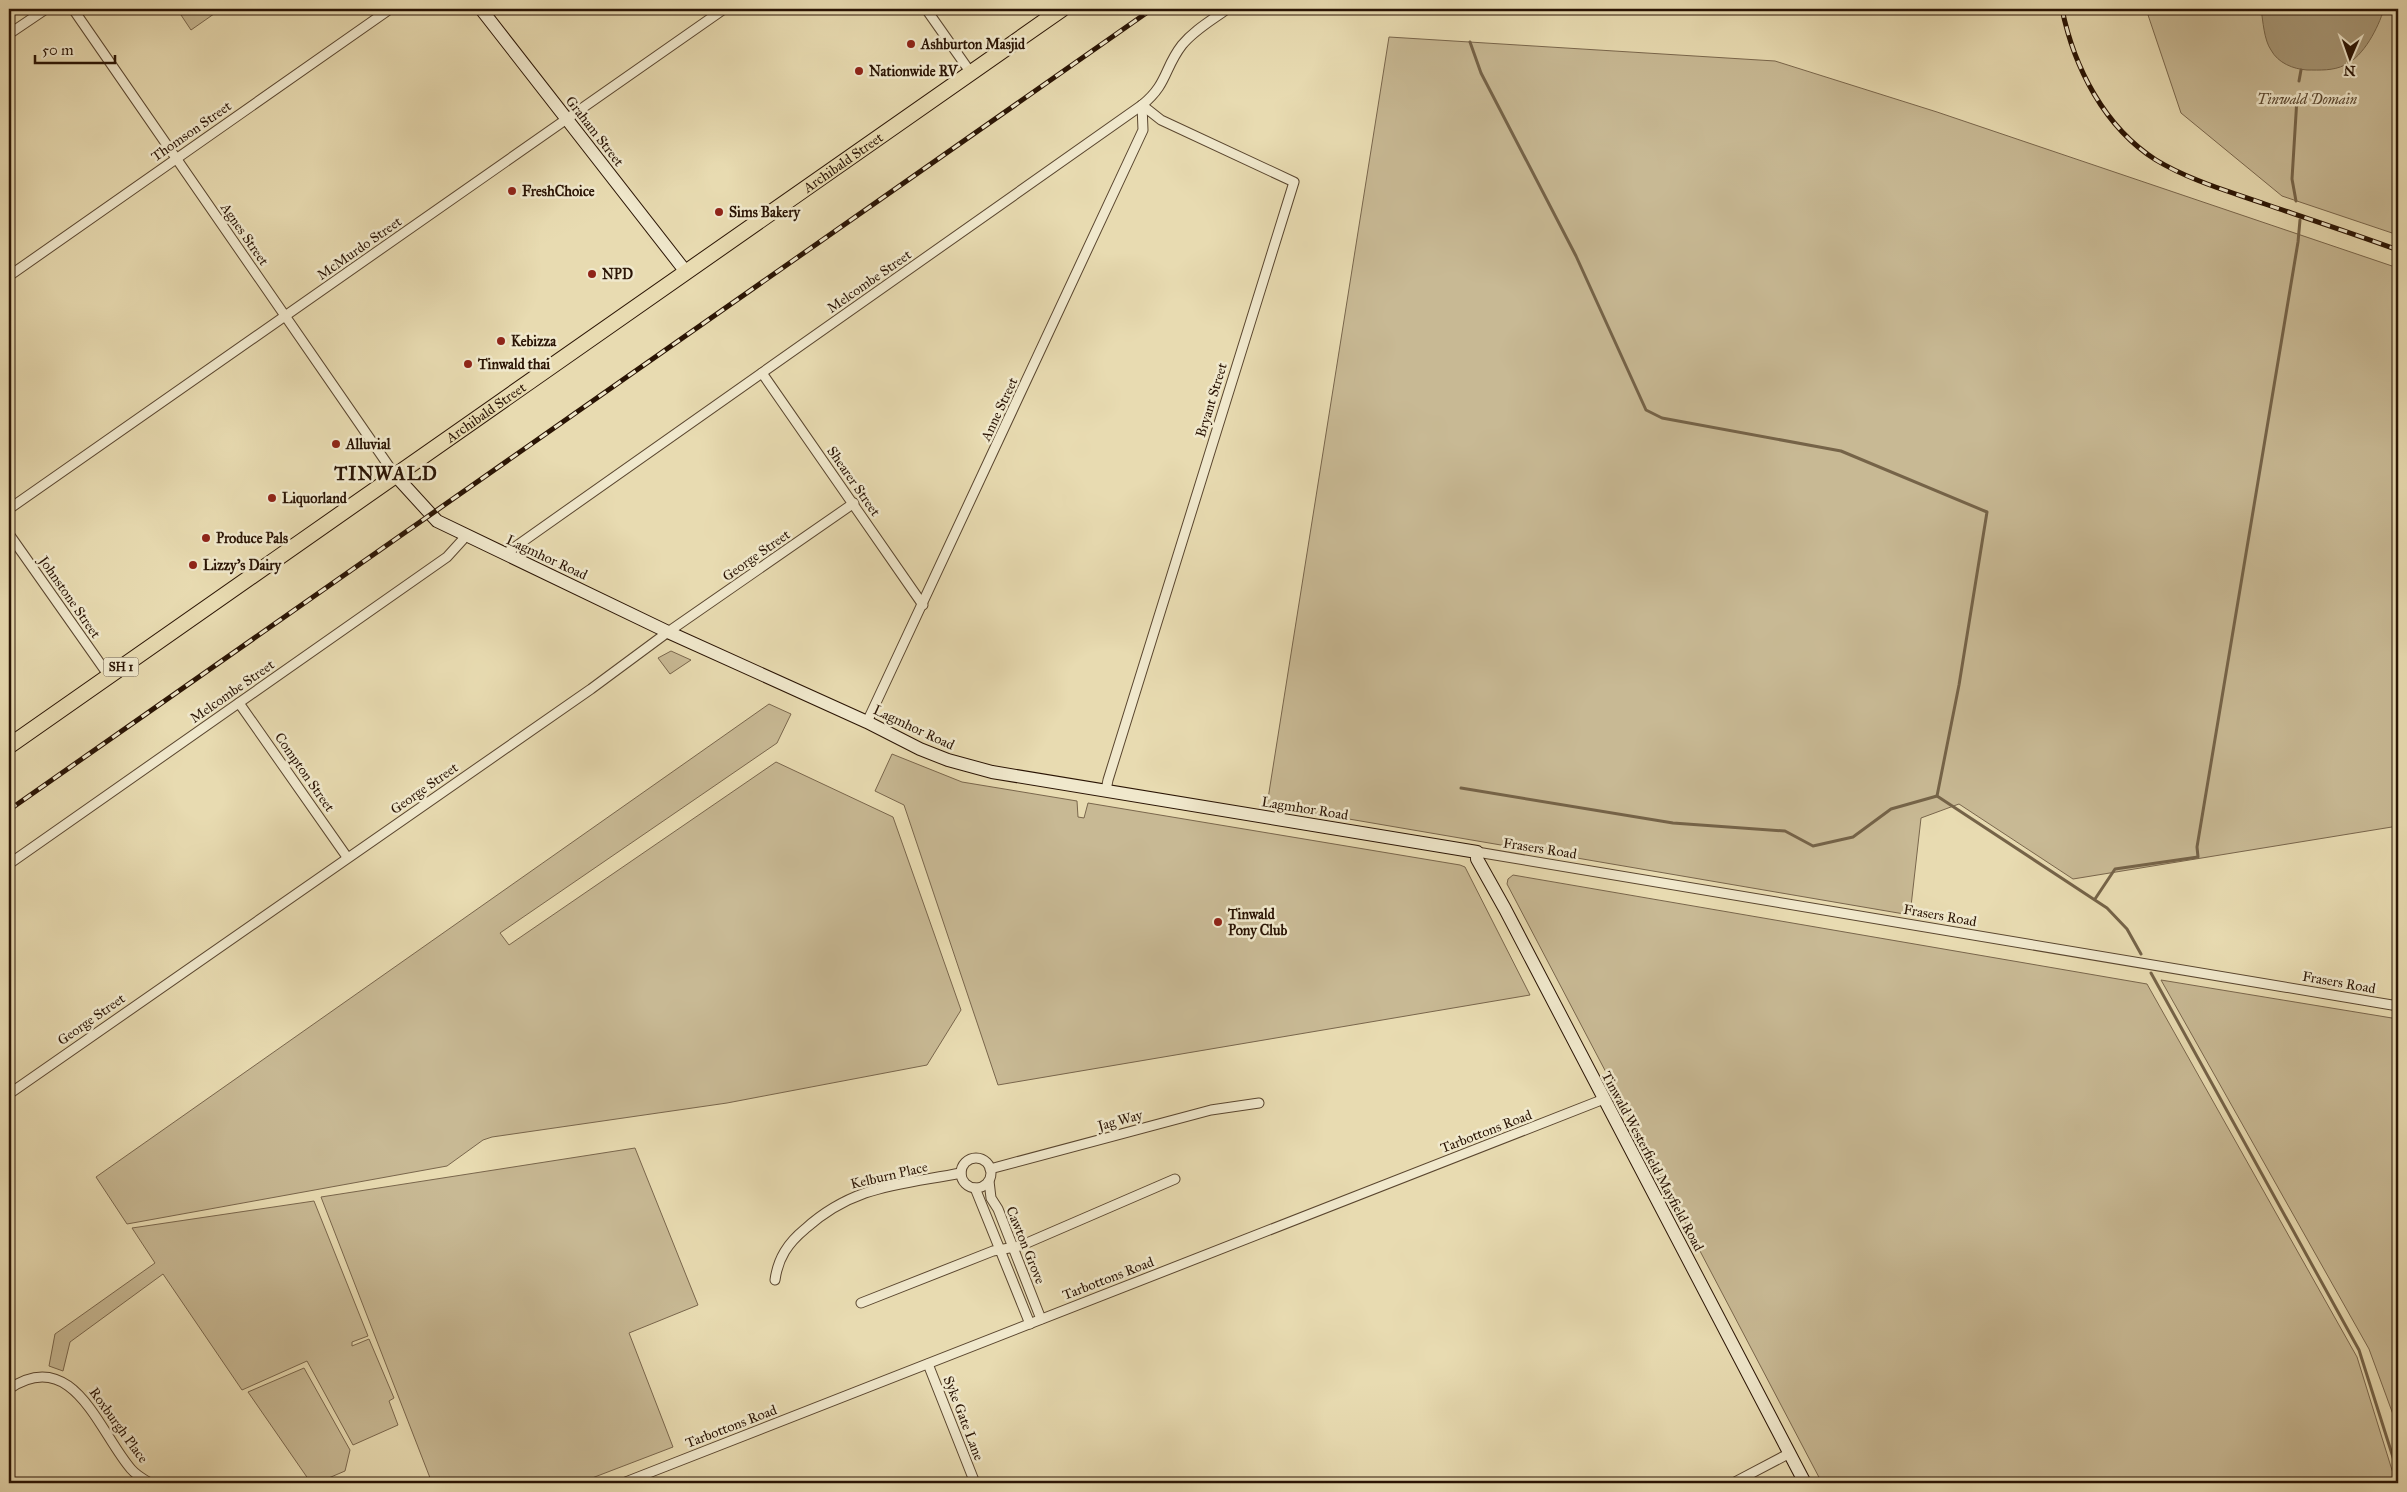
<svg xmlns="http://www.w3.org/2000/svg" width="2407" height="1492" viewBox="0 0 2407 1492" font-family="'IM FELL Great Primer',serif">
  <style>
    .green { fill: #c8b994; stroke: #79664c }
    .water { fill: #a79776; stroke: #756348 }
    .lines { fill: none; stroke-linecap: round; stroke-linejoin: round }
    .stream { stroke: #756348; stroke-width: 3 }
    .street-casing { stroke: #5a462f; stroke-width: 11 }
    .secondary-casing { stroke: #2a1404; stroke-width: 14 }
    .highway-casing { stroke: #2a1404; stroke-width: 17 }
    .street { stroke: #f0e8cc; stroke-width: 9 }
    .secondary { stroke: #f0e8cc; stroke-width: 12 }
    .highway { stroke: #e8dbb1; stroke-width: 15 }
    .rail-casing { stroke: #2a1404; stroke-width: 5 }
    .rail { stroke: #f0e8cc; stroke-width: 3; stroke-dasharray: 9; stroke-linecap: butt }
    .poi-dot { fill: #8f2418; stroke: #f0e8cc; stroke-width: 2 }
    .labels { text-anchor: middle; stroke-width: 5; stroke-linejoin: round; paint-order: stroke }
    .shield { fill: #f0e8cc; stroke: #655440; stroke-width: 1 }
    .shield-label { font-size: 12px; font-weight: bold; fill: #2a1404 }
    .poi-label { font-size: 14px; font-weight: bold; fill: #2a1404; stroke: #f0e8cc; text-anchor: start }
    .park-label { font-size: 14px; font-style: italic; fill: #59462f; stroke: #f0e8cc }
    .street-label { font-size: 14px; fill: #2a1404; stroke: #f0e8cc }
    .district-label { font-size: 19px; font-weight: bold; letter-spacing: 1px; fill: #2a1404; stroke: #f0e8cc }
  </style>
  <rect width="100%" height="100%" fill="#e8dbb1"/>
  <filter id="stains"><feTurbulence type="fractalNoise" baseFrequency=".004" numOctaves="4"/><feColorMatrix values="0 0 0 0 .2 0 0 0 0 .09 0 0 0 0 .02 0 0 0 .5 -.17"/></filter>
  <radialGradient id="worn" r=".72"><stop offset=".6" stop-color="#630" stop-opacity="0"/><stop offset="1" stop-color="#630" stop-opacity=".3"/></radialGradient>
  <g class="green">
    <polygon points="177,9 221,9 191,30"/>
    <polygon points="2146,9 2398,9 2398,235 2282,196 2181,113"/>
    <polygon points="1389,37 1775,61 1937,112 2398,268 2398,826 2073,879 1959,804 1921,818 1910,915 1267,805"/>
    <polygon points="671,651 691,660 670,674 658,658"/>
    <polygon points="769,704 791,714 777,743 500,933 509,945 776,762 893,817 961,1010 927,1065 727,1103 492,1137 483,1140 447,1166 127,1224 96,1177"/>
    <polygon points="892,754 962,782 1077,801 1078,817 1084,818 1088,803 1460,865 1465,867 1530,995 998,1085 904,805 875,791"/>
    <polygon points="1513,875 2147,984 2357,1357 2396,1483 1822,1483 1507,884 1508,879"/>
    <polygon points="2161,980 2398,1019 2398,1428 2369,1349"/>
    <polygon points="635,1148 698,1305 629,1333 673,1447 579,1483 432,1483 321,1197"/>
    <polygon points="314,1201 368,1336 352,1342 352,1346 369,1339 394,1398 389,1401 398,1425 353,1445 307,1361 242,1390 163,1274 70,1342 63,1371 49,1366 55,1334 155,1263 132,1228"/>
    <polygon points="304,1368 350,1450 345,1471 317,1483 311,1483 248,1392"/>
  </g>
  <path class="water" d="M2261,9H2384C2378,28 2364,56 2345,65C2333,71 2320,70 2307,70C2293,69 2278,63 2271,50C2264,40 2263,21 2261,9Z"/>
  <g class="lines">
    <g class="stream">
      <polyline points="1470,42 1481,73 1576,256 1646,410 1662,418 1841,451 1987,512 1959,685 1937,796 2107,908 2127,929 2141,954"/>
      <polyline points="2299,81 2301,70"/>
      <polyline points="2296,201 2292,179 2297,98"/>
      <polyline points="1461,788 1673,823 1785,831 1813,846 1853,837 1891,809 1937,796"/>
      <polyline points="2095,899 2115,869 2198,857 2197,847 2298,242 2300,220"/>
      <polyline points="2151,973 2359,1350 2398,1473"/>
    </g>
    <defs>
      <g id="street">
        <polyline points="73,9 395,475"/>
        <polyline points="926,9 971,73"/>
        <polyline points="9,34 46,9"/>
        <polyline points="9,276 390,9"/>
        <polyline points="762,373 923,605"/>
        <polyline points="9,509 724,9"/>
        <polyline points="9,534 109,676"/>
        <path d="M505,554L1142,105C1168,84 1164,68 1182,45C1194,30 1212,20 1227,9"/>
        <polyline points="239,703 347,857"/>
        <polyline points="867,722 1143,130 1142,105"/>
        <polyline points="1106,790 1108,780 1294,182 1161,120 1142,105"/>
        <polyline points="1477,852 2398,1006"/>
        <polyline points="9,864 447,557 467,535"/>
        <polyline points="9,1094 591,689 668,632 854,503"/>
        <circle cx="976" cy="1173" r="15"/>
        <polyline points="990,1169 1211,1110 1259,1103"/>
        <polyline points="989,1181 991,1198 998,1209 1041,1319"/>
        <polyline points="975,1188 1030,1324"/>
        <path d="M775,1280C778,1258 788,1243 805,1229C854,1185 899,1185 961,1173"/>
        <polyline points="861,1303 993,1251 1020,1246 1175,1179"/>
        <polyline points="928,1364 975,1483"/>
        <path d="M9,1389C73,1345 99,1432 131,1469C136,1475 143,1479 150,1483"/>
        <polyline points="623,1483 1604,1099"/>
        <polyline points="1733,1483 1790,1453"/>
      </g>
      <g id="secondary">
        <polyline points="481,9 686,272"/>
        <polyline points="395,475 437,521 668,632 867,722 920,749 948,760 992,772 1477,852 1477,859 1505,909 1805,1483"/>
      </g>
      <g id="highway">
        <path id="s1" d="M9,746L1062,9"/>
      </g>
    </defs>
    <use href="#street" class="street-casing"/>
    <use href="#secondary" class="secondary-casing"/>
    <use href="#highway" class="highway-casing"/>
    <use href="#street" class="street"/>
    <use href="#secondary" class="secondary"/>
    <use href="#highway" class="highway"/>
    <defs>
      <g id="rail">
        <path d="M2062,9C2074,67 2104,127 2156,160C2189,180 2228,191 2265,204C2309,219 2354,234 2398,250"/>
        <polyline points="9,810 1152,9"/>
      </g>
    </defs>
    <use href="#rail" class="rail-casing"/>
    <use href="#rail" class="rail"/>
  </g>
  <g class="poi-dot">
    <circle cx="911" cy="44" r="5"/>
    <circle cx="859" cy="71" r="5"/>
    <circle cx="512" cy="191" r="5"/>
    <circle cx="719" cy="212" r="5"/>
    <circle cx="592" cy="274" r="5"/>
    <circle cx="501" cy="341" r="5"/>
    <circle cx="468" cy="364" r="5"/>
    <circle cx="336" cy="444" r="5"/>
    <circle cx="272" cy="498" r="5"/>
    <circle cx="206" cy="538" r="5"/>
    <circle cx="193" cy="565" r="5"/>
    <circle cx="1218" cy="922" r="5"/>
  </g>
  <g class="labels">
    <rect class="shield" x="103.5" y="657.5" width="35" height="19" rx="4"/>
    <g class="shield-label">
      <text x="121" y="671">SH 1</text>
    </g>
    <g class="poi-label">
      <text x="921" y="49">Ashburton Masjid</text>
      <text x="869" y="76">Nationwide RV</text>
      <text x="522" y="196">FreshChoice</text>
      <text x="729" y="217">Sims Bakery</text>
      <text x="602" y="279">NPD</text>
      <text x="511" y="346">Kebizza</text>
      <text x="478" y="369">Tinwald thai</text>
      <text x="346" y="449">Alluvial</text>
      <text x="282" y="503">Liquorland</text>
      <text x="216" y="543">Produce Pals</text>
      <text x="203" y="570">Lizzy's Dairy</text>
      <text x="1228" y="919">Tinwald<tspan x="1228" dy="16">Pony Club</tspan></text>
    </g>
    <g class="park-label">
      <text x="2307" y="104">Tinwald Domain</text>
    </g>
    <g class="street-label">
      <text transform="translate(191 131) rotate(-35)" y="5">Thomson Street</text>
      <text transform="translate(595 131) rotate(52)" y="5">Graham Street</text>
      <text dy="5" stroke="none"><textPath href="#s1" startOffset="1018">Archibald Street</textPath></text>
      <text transform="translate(245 234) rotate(55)" y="5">Agnes Street</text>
      <text transform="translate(359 248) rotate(-35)" y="5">McMurdo Street</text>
      <text transform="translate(869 281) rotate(-35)" y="5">Melcombe Street</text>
      <text transform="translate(1211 400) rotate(-73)" y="5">Bryant Street</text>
      <text transform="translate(999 409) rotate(-65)" y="5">Anne Street</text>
      <text dy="5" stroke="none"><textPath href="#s1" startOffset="582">Archibald Street</textPath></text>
      <text transform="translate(854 481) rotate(55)" y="5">Shearer Street</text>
      <text transform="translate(756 555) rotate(-35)" y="5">George Street</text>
      <text transform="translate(547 557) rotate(25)" y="5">Lagmhor Road</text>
      <text transform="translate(70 597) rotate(55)" y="5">Johnstone Street</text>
      <text transform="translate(232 691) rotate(-35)" y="5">Melcombe Street</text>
      <text transform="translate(914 727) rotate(25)" y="5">Lagmhor Road</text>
      <text transform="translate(305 772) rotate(55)" y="5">Compton Street</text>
      <text transform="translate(424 788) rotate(-35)" y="5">George Street</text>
      <text transform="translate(1305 808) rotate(9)" y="5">Lagmhor Road</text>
      <text transform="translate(1540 848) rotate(9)" y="5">Frasers Road</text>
      <text transform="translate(1940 915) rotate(10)" y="5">Frasers Road</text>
      <text transform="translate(2339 982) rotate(10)" y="5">Frasers Road</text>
      <text transform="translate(91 1019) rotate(-35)" y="5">George Street</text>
      <text transform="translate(1120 1120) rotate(-15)" y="5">Jag Way</text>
      <text transform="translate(1486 1131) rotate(-21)" y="5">Tarbottons Road</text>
      <text transform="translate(1653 1161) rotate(62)" y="5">Tinwald Westerfield Mayfield Road</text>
      <text transform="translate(889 1175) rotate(-13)" y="5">Kelburn Place</text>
      <text transform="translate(1026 1245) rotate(68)" y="5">Cawton Grove</text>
      <text transform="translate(1108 1278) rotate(-21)" y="5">Tarbottons Road</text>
      <text transform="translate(964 1418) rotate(69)" y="5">Syke Gate Lane</text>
      <text transform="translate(119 1425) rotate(54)" y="5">Roxburgh Place</text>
      <text transform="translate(731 1426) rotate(-21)" y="5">Tarbottons Road</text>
    </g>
    <g class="district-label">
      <text x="386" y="480">TINWALD</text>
    </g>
  </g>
  <rect width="2407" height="1492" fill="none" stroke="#e8dbb1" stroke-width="30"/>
  <rect x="10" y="10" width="2387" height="1472" fill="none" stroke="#2a1404" stroke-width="2.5"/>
  <rect x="15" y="15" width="2377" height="1462" fill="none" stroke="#2a1404"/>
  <g transform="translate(2350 58) rotate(182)" stroke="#f0e8cc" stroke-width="4" paint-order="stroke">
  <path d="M0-4L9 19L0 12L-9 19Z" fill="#2a1404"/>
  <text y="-8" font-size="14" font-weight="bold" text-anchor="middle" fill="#2a1404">N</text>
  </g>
  <path d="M35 55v8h80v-8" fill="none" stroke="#2a1404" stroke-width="2.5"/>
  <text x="42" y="55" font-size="15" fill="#2a1404" stroke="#f0e8cc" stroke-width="4" paint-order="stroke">50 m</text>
  <rect width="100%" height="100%" filter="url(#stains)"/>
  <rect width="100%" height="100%" fill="url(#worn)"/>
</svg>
